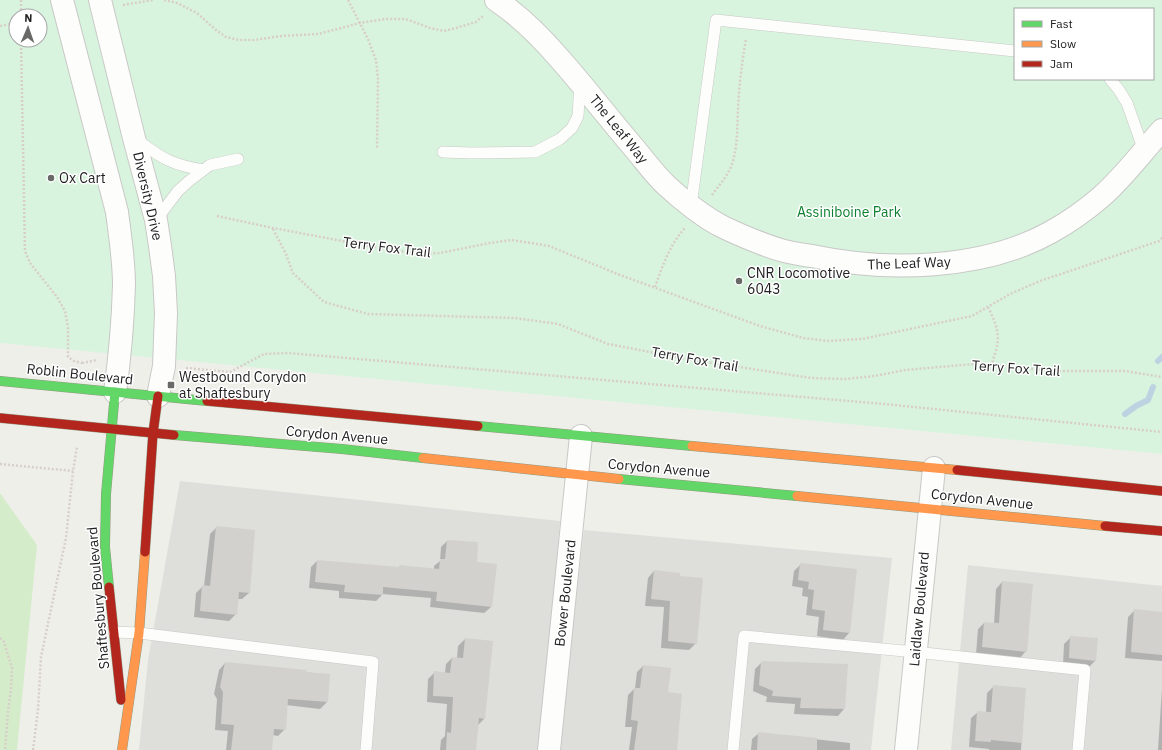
<svg xmlns="http://www.w3.org/2000/svg" width="1162" height="750" viewBox="0 0 1162 750" font-family="'IBM Plex Sans',sans-serif">
  <style>
    .residential { fill: #dededb }
    .grass { fill: #d5ecca }
    .park { fill: #d9f4de; fill-rule: evenodd }
    .shadow { fill: #0003 }
    .lines { fill: none; stroke-linecap: round; stroke-linejoin: round }
    .stream { stroke: #bed3e2; stroke-width: 6 }
    .building { fill: #d2d1cd }
    .lane-casing { stroke: #c8c8c6; stroke-width: 12 }
    .street-casing { stroke: #c8c8c6; stroke-width: 24 }
    .fast-casing { stroke: #939a82; stroke-width: 10 }
    .slow-casing { stroke: #939a82; stroke-width: 10 }
    .jam-casing { stroke: #939a82; stroke-width: 10 }
    .path { stroke: #d8cec9; stroke-width: 2.5; stroke-dasharray: 2 2; stroke-linecap: butt }
    .lane { stroke: #fdfdfc; stroke-width: 11 }
    .street { stroke: #fdfdfc; stroke-width: 22 }
    .fast { stroke: #63d668; stroke-width: 9 }
    .slow { stroke: #ff974d; stroke-width: 9 }
    .jam { stroke: #b3261e; stroke-width: 9 }
    .poi-dot { fill: #696967; stroke: #fff; stroke-width: 1.5 }
    .labels { text-anchor: middle; stroke-width: 3; stroke-linejoin: round; paint-order: stroke }
    .street-label { font-size: 14px; fill: #212121; stroke: #fff }
    .poi-label { font-size: 14px; fill: #212121; stroke: #fff; text-anchor: start }
    .park-label { font-size: 14px; fill: #0d812f; stroke: #fff }
  </style>
  <rect width="100%" height="100%" fill="#efefea"/>
  <g class="residential">
    <polygon points="180,481 560,521 541,750 139,750 148,660"/>
    <polygon points="584,530 892,558 871,750 559,750"/>
    <polygon points="968,565 1162,586 1162,750 951,750"/>
  </g>
  <polygon class="grass" points="0,493 37,545 17,750 0,750"/>
  <path class="park" d="M0,0H1162V454L0,343ZM1015,9H1153V79H1015ZM16,16H40V40H16Z"/>
  <g class="shadow">
    <polygon points="216,528 249,593 242,599 237,599 236,614 229,621 194,617 196,593 203,586 204,586 210,534"/>
    <polygon points="447,541 476,563 491,607 484,613 430,607 431,598 382,594 382,595 376,601 339,598 339,591 309,588 311,567 317,561 398,568 434,569 434,566 440,561 441,547"/>
    <polygon points="801,564 856,570 849,633 843,640 817,636 819,617 806,615 808,597 802,596 803,588 792,586 794,571"/>
    <polygon points="654,571 679,576 696,643 689,650 661,648 664,607 645,606 648,578"/>
    <polygon points="1002,582 1026,651 1020,658 976,654 978,629 984,623 994,624 996,589"/>
    <polygon points="1135,610 1162,613 1162,661 1125,658 1128,617"/>
    <polygon points="1071,637 1097,639 1095,661 1088,668 1063,665 1064,644"/>
    <polygon points="465,639 484,719 478,725 475,750 440,750 441,740 445,736 447,704 427,702 428,679 435,672 445,673 446,664 452,658 457,658 458,646"/>
    <polygon points="762,662 844,709 838,716 794,714 795,704 766,702 767,697 753,691 755,669"/>
    <polygon points="225,663 329,675 327,702 320,709 286,705 285,729 278,736 272,735 271,750 226,750 228,731 215,730 217,699 214,694 219,670"/>
    <polygon points="643,666 662,750 629,750 632,727 625,727 628,695 635,688 637,672"/>
    <polygon points="994,686 1025,689 1021,750 989,750 989,749 969,747 971,718 978,712 986,712 987,693"/>
    <polygon points="1162,688 1162,750 1158,750"/>
    <polygon points="759,733 850,743 850,750 751,750 752,739"/>
  </g>
  <g class="lines">
    <g class="stream">
      <polyline points="1158,361 1162,357"/>
      <polyline points="1125,414 1136,406 1148,400 1153,387"/>
    </g>
  </g>
  <g class="building">
    <polygon points="216,526 255,530 250,593 239,592 237,615 200,611 202,585 210,586"/>
    <polygon points="447,540 478,542 477,562 497,564 492,607 436,601 437,592 383,587 383,595 344,592 345,585 315,582 317,560 399,567 399,565 439,569 440,559 445,559"/>
    <polygon points="800,563 857,569 850,633 823,630 825,611 812,609 814,590 808,589 809,582 798,580"/>
    <polygon points="654,570 680,573 680,576 703,578 697,644 668,641 670,601 651,599"/>
    <polygon points="1002,581 1033,584 1027,652 982,647 984,622 999,623"/>
    <polygon points="1134,609 1162,612 1162,655 1131,652"/>
    <polygon points="1070,636 1098,638 1096,661 1069,658"/>
    <polygon points="465,638 493,641 485,719 479,718 476,750 446,750 447,732 451,733 453,697 433,696 434,671 450,673 452,657 463,658"/>
    <polygon points="761,661 848,664 845,709 800,708 801,698 772,696 773,691 759,685"/>
    <polygon points="225,662 307,670 306,672 330,674 328,702 288,699 286,730 274,729 272,750 231,750 234,725 221,724 223,692 220,687"/>
    <polygon points="643,665 671,668 668,692 682,694 677,750 634,750 638,721 631,720 634,688 640,688"/>
    <polygon points="993,685 1026,688 1022,743 991,740 991,742 975,741 977,711 991,712"/>
    <polygon points="758,732 817,738 817,750 757,750"/>
  </g>
  <g class="lines">
    <defs>
      <g id="lane">
        <polyline points="1110,79 1119,90 1127,103 1144,151"/>
        <path d="M136,139C147,147 158,156 170,161C181,166 192,168 203,170"/>
        <polyline points="443,152 471,153 535,152 560,139 572,128 578,116 580,84"/>
        <polyline points="691,206 716,20 1015,51"/>
        <polyline points="156,220 178,191 189,181 210,165 238,159"/>
        <polyline points="114,632 139,633 373,662 366,750"/>
        <polyline points="733,750 744,636 915,652 1085,670 1078,750"/>
      </g>
      <g id="street">
        <path d="M62,0L117,212C120,236 124,260 124,285C123,320 120,356 115,392"/>
        <polyline points="100,0 134,138 156,220 160,246 164,276 166,313 164,366 158,396"/>
        <path d="M496,0C520,16 540,36 559,58C585,87 609,119 635,149C645,161 655,175 667,186C682,200 705,218 723,227C742,236 763,245 784,251C793,253 803,255 812,256C887,272 983,270 1051,232C1069,222 1086,210 1101,197C1124,177 1142,152 1162,130"/>
        <polyline points="549,750 581,436"/>
        <polyline points="906,750 934,468"/>
      </g>
      <g id="fast">
        <polyline points="0,381 207,401"/>
        <polyline points="478,426 692,446"/>
        <polyline points="174,435 342,449 423,458"/>
        <polyline points="619,479 797,496"/>
        <polyline points="109,587 105,547 106,494 115,392"/>
      </g>
      <g id="slow">
        <polyline points="692,446 957,470"/>
        <polyline points="423,458 619,479"/>
        <polyline points="797,496 1105,526"/>
        <polyline points="122,750 139,633 145,552"/>
      </g>
      <g id="jam">
        <polyline points="207,401 478,426"/>
        <polyline points="0,418 174,435"/>
        <polyline points="957,470 1162,491"/>
        <polyline points="1105,526 1162,531"/>
        <polyline points="145,552 153,433 158,396"/>
        <polyline points="109,587 121,700"/>
      </g>
    </defs>
    <use href="#lane" class="lane-casing"/>
    <use href="#street" class="street-casing"/>
    <use href="#fast" class="fast-casing"/>
    <use href="#slow" class="slow-casing"/>
    <use href="#jam" class="jam-casing"/>
    <g class="path">
      <polyline points="21,0 21,16"/>
      <polyline points="164,0 177,3 197,13 216,30 226,37 239,40 254,40 281,36 318,34 360,23 385,19 406,19 430,28 444,31 456,28 476,22 483,16"/>
      <polyline points="348,0 368,39 376,60 378,79 377,149"/>
      <polyline points="123,5 153,0"/>
      <polyline points="0,26 16,23"/>
      <polyline points="21,40 25,251 30,263 57,297 65,311 68,328 68,357 74,361 82,363 82,364"/>
      <path d="M712,195C719,185 728,176 732,164C738,146 737,128 738,109C739,86 742,62 746,39"/>
      <polyline points="217,216 273,228 369,246 419,254 440,253 490,243 512,240 549,246 620,275 760,326 803,338 827,341 862,339 972,316 1010,294 1040,281 1159,241 1162,238"/>
      <polyline points="273,229 286,254 293,273 324,302 368,314 515,318 558,324 608,344 687,359 811,378 845,379 875,376 905,370 974,364 992,365 1053,371 1125,371 1162,377"/>
      <path d="M655,287C662,267 670,244 685,228"/>
      <path d="M988,307C994,319 1000,332 997,346C996,352 993,358 992,365"/>
      <polyline points="82,363 97,360"/>
      <polyline points="186,368 230,372 264,354 288,353 884,404 1162,432"/>
      <polyline points="0,464 73,471"/>
      <polyline points="0,638 4,642 12,668 11,689 8,712 5,750"/>
      <polyline points="33,750 38,710 41,657 66,538 73,471 77,447"/>
    </g>
    <use href="#lane" class="lane"/>
    <use href="#street" class="street"/>
    <use href="#fast" class="fast"/>
    <use href="#slow" class="slow"/>
    <use href="#jam" class="jam"/>
  </g>
  <g class="poi-dot">
    <circle cx="51" cy="178" r="4"/>
    <circle cx="739" cy="281" r="4"/>
    <rect x="167" y="381" width="8" height="8" rx="2"/>
  </g>
  <g class="labels">
    <g class="street-label">
      <text transform="translate(619 129) rotate(51)" y="5">The Leaf Way</text>
      <text transform="translate(148 196) rotate(77)" y="5">Diversity Drive</text>
      <text transform="translate(387 247) rotate(7)" y="5">Terry Fox Trail</text>
      <text transform="translate(909 263) rotate(-2)" y="5">The Leaf Way</text>
      <text transform="translate(695 359) rotate(10)" y="5">Terry Fox Trail</text>
      <text transform="translate(1016 368) rotate(4)" y="5">Terry Fox Trail</text>
      <text transform="translate(80 374) rotate(6)" y="5">Roblin Boulevard</text>
      <text transform="translate(337 435) rotate(5)" y="5">Corydon Avenue</text>
      <text transform="translate(659 468) rotate(5)" y="5">Corydon Avenue</text>
      <text transform="translate(982 499) rotate(6)" y="5">Corydon Avenue</text>
      <text transform="translate(565 593) rotate(-84)" y="5">Bower Boulevard</text>
      <text transform="translate(98 598) rotate(-95)" y="5">Shaftesbury Boulevard</text>
      <text transform="translate(919 609) rotate(-85)" y="5">Laidlaw Boulevard</text>
    </g>
    <g class="poi-label">
      <text x="59" y="183">Ox Cart</text>
      <text x="747" y="278">CNR Locomotive<tspan x="747" dy="16">6043</tspan></text>
      <text x="179" y="382">Westbound Corydon<tspan x="179" dy="16">at Shaftesbury</tspan></text>
    </g>
    <g class="park-label">
      <text x="849" y="217">Assiniboine Park</text>
    </g>
  </g>
  <rect x="1014" y="8" width="140" height="72" fill="#ffffff" stroke="#a6a6a6"/>
  <rect x="1022" y="21" width="20" height="6" fill="#63d668" stroke="#a6a6a6"/>
  <text x="1050" y="28" font-size="12" fill="#212121">Fast</text>
  <rect x="1022" y="41" width="20" height="6" fill="#ff974d" stroke="#a6a6a6"/>
  <text x="1050" y="48" font-size="12" fill="#212121">Slow</text>
  <rect x="1022" y="61" width="20" height="6" fill="#b3261e" stroke="#a6a6a6"/>
  <text x="1050" y="68" font-size="12" fill="#212121">Jam</text>
  <g transform="translate(28 28) rotate(2)"><circle r="19" fill="#ffffff" stroke="#a6a6a6"/>
  <path d="M0-3L7 15L0 10L-7 15Z" fill="#696967"/>
  <text y="-6" font-size="11" font-weight="bold" text-anchor="middle" fill="#212121">N</text>
  </g>
</svg>
